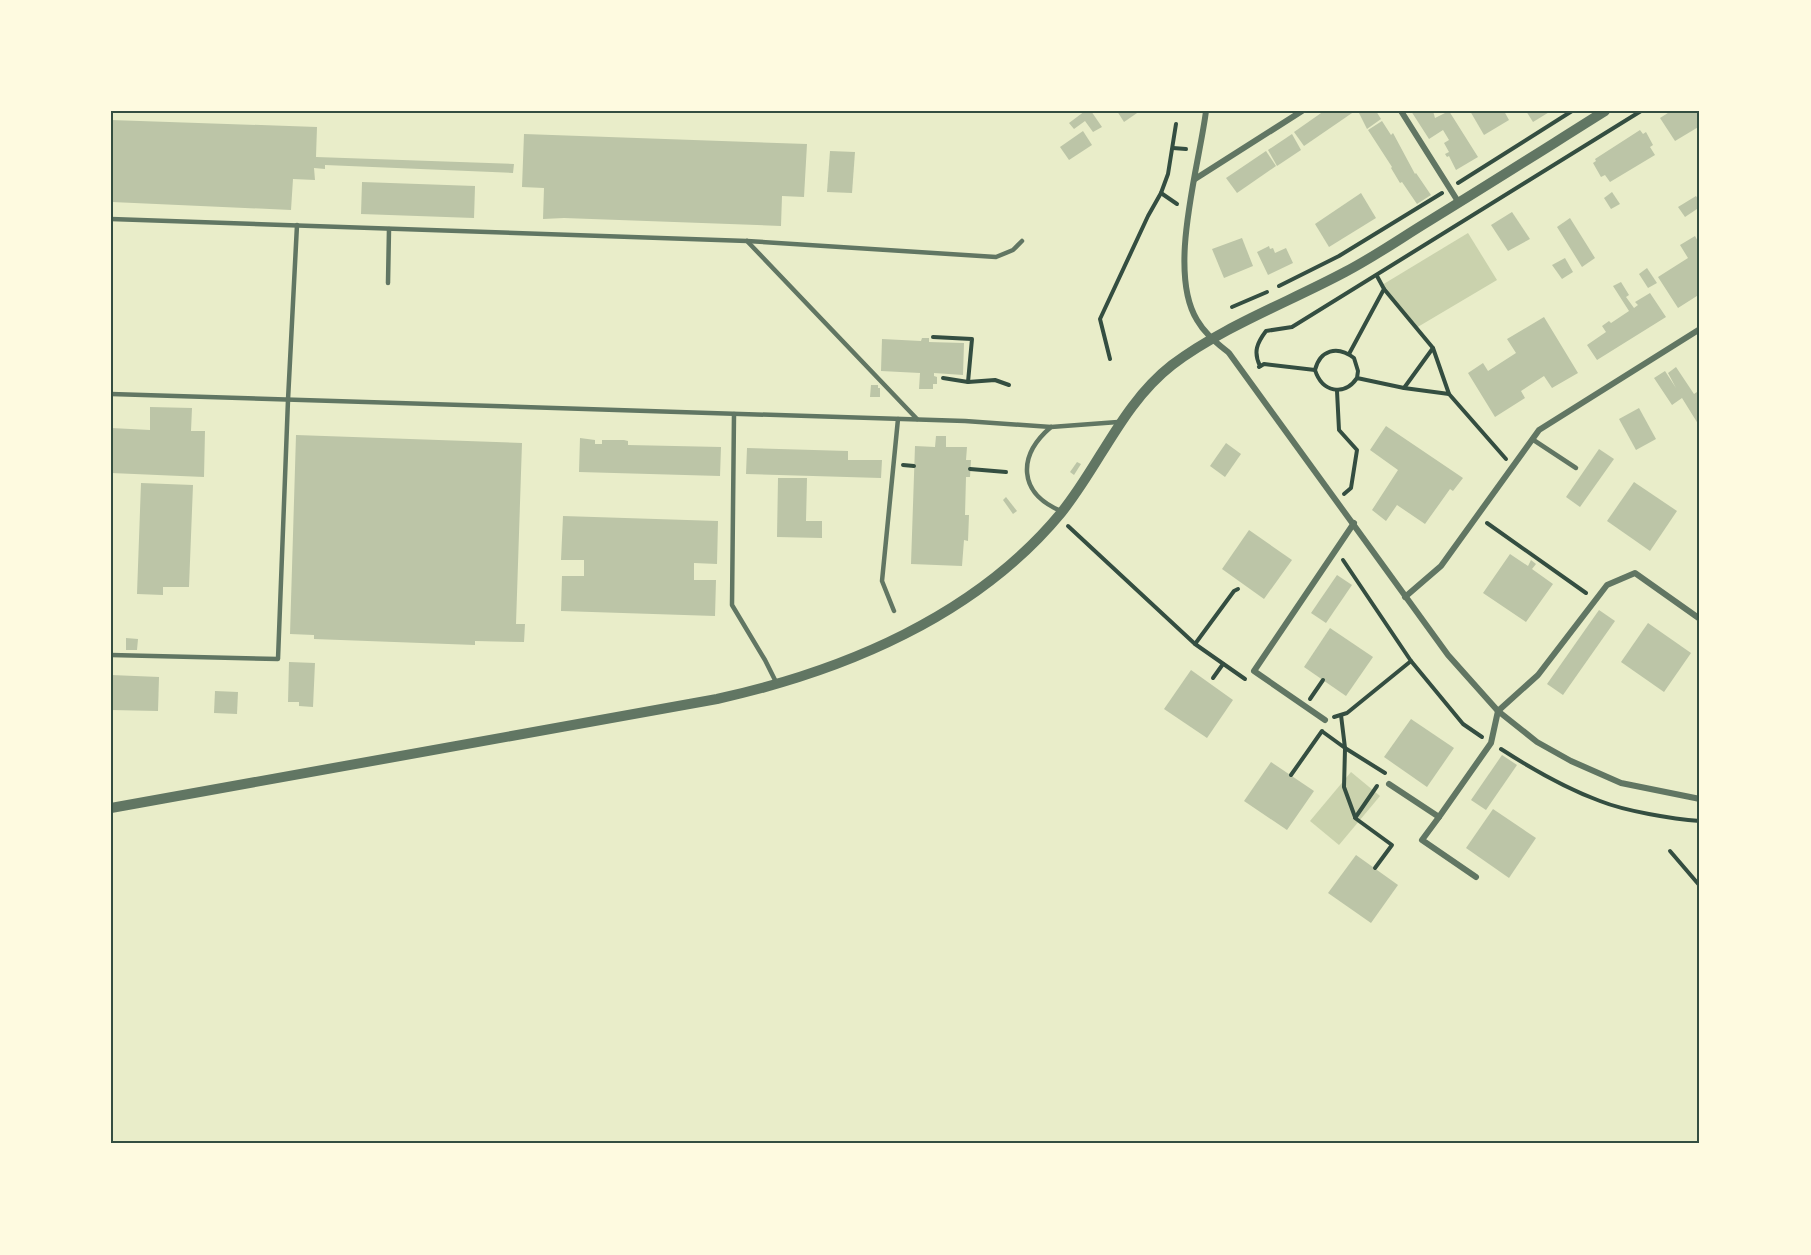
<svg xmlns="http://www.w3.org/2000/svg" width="1811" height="1255" viewBox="0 0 1811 1255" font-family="'Source Sans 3',sans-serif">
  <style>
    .green { fill: #cad2ad }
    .building { fill: #bcc5a7 }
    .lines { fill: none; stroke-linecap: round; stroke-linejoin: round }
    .path { stroke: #344e41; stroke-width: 4 }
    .service { stroke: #617663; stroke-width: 4.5 }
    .minor { stroke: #617663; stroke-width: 6 }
    .tertiary { stroke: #617663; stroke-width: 10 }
    .neatline { fill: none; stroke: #344e41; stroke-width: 2 }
  </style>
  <rect width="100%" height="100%" fill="#e9edc9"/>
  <g class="green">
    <polygon points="1468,233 1497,280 1416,328 1382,285"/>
    <polygon points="1351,772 1380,796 1339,845 1310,821"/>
  </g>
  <g class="building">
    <polygon points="1085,111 1091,111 1102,127 1093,132 1085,121 1074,129 1069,123"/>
    <polygon points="1117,111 1140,111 1124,122"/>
    <polygon points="1324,111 1355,111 1304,146 1294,132"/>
    <polygon points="1358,111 1376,111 1381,119 1367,129"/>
    <polygon points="1411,111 1433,111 1435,118 1449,111 1478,157 1456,170 1449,156 1447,157 1445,154 1449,152 1444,143 1449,140 1443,130 1429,139"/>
    <polygon points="1470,111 1504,111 1509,120 1484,135"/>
    <polygon points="1526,111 1551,111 1533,122"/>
    <polygon points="1671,111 1700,111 1700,126 1675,141 1660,118"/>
    <polygon points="111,120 317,127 316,157 514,164 513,173 325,165 325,169 314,168 315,180 293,179 291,210 112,202"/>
    <polygon points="1382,121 1391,135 1393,133 1415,174 1416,173 1431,195 1417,204 1402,182 1400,183 1391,168 1392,167 1368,130"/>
    <polygon points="1640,130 1643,134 1646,132 1653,145 1650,147 1655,155 1610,182 1605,175 1601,177 1593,163 1596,161 1595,159"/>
    <polygon points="1083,131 1092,145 1069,160 1060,147"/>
    <polygon points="524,134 807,144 804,197 782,196 781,226 564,218 543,219 544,188 522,187"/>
    <polygon points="1292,134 1301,150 1277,166 1268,150"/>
    <polygon points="830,151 855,152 852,193 827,192"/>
    <polygon points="1266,151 1276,166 1237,193 1226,178"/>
    <polygon points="362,182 475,186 474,218 361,214"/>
    <polygon points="1612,192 1620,204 1611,209 1604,198"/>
    <polygon points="1361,193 1376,218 1329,247 1315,224"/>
    <polygon points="1696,196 1700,202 1700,207 1685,217 1678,207"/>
    <polygon points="1512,212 1530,239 1508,251 1491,225"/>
    <polygon points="1570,218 1595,258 1582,267 1557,227"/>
    <polygon points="1695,236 1700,245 1700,294 1678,308 1658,277 1688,258 1680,245"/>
    <polygon points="1242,238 1253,266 1224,278 1212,249"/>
    <polygon points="1269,246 1270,249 1273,248 1275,253 1286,248 1293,263 1268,275 1257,252"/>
    <polygon points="1565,258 1573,272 1562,279 1552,265"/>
    <polygon points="1647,268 1657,283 1648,288 1639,274"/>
    <polygon points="1621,282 1629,295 1626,297 1634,308 1638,305 1635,302 1650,293 1666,317 1597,360 1587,345 1606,332 1602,326 1609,321 1611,323 1629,311 1613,286"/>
    <polygon points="1544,317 1578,373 1552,388 1544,376 1521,391 1525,398 1495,417 1468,373 1483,363 1488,371 1516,353 1507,339"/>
    <polygon points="922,338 929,338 929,342 964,343 963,375 934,373 934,376 937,377 937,384 933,384 933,389 919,389 920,373 881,371 882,339 921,341"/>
    <polygon points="1676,367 1694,394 1697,392 1700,396 1700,427 1682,398 1672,405 1654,378 1665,371 1676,388 1668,373"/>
    <polygon points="871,385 878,385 878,388 880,388 880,397 870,397"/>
    <polygon points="150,407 192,408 191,431 205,431 204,477 111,473 111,428 150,430"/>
    <polygon points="1639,408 1656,439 1636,450 1619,419"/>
    <polygon points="1386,426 1463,478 1453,491 1450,489 1425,524 1397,505 1386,521 1372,510 1398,470 1370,450"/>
    <polygon points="296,435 522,443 516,624 525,624 524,642 475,641 475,645 314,639 314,635 290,634"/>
    <polygon points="936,436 946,436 946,447 967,447 966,460 971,460 970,477 966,477 965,515 969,515 968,541 964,540 962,566 911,564 915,446 935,447"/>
    <polygon points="580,438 595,440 595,444 602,444 602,440 624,440 628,441 628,445 721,447 720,476 579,472"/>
    <polygon points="1226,443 1241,454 1225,477 1210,466"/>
    <polygon points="747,448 848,451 848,460 882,460 881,478 746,474"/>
    <polygon points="1599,449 1614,459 1580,507 1566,497"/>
    <polygon points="1077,462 1081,464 1074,475 1070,472"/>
    <polygon points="778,478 807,478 806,521 822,521 822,538 777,537"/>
    <polygon points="1634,482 1677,511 1650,551 1607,521"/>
    <polygon points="141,483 193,485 189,587 163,587 163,595 137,594"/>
    <polygon points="1006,497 1017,511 1013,514 1003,500"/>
    <polygon points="563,516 718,521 717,564 694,563 694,580 716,580 715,616 561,611 562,576 584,576 584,560 561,560"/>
    <polygon points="1249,530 1292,560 1264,599 1222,569"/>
    <polygon points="1510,554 1528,566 1531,560 1536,564 1532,569 1553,584 1526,622 1483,593"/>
    <polygon points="1337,575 1352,585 1326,623 1311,613"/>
    <polygon points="1599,610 1615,621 1563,695 1547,684"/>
    <polygon points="1648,623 1691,653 1664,692 1621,662"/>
    <polygon points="1330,628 1373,657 1346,696 1304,667"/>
    <polygon points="126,638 138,639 137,650 126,650"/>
    <polygon points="289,662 315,663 313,707 299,706 299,702 288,702"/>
    <polygon points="1191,670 1233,700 1207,738 1164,709"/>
    <polygon points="111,675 159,677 158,711 111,710"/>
    <polygon points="215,691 238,692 237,714 214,713"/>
    <polygon points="1411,719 1454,748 1427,787 1384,757"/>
    <polygon points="1502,755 1517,765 1486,810 1471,800"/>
    <polygon points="1271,762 1314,791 1287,830 1244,801"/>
    <polygon points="1493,809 1536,838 1509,878 1466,848"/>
    <polygon points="1356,855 1398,885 1371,923 1328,893"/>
  </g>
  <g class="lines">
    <g class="path">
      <polyline points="1173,148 1186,149"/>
      <polyline points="1458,183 1572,111"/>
      <polyline points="1161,193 1177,204"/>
      <polyline points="1279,286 1339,256 1442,193"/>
      <polyline points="1384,289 1433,348"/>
      <polyline points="1232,307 1267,292"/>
      <polyline points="933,337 972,339 968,382"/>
      <polyline points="1349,354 1384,289 1377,276"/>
      <polyline points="1110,359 1100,319 1148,216 1161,193 1168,174 1176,124"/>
      <path d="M1260,366C1253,352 1257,343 1266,331L1292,327L1641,111"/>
      <polyline points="1259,367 1264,364 1315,370"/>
      <polyline points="943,378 968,382 995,380 1009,385"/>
      <path d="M1357,378L1358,371L1354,358C1337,345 1320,350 1315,370C1322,392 1344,397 1357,378L1404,388L1449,394L1506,459"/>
      <polyline points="1404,388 1433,348 1449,394"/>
      <polyline points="1337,391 1339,430 1357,450 1351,488 1344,494"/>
      <polyline points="903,465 914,466"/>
      <polyline points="970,469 1006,472"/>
      <polyline points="1487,523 1586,593"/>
      <polyline points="1068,526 1195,644"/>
      <polyline points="1343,560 1411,661 1463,724 1482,737"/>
      <polyline points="1238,589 1234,591 1195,644 1245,679"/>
      <polyline points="1213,678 1223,664"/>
      <polyline points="1310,699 1323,680"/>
      <polyline points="1334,717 1347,713 1411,661"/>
      <polyline points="1323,732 1345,748 1341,715"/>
      <polyline points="1345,748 1385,773"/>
      <polyline points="1345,749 1344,787 1355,817"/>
      <path d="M1501,749C1532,769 1565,788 1600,801C1625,811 1672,819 1700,821"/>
      <polyline points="1291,775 1322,731"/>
      <polyline points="1670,851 1700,886"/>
      <polyline points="1375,868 1392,845 1355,818 1377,786"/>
    </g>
    <g class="service">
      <polyline points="111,219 747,241 996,257 1013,250 1022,241"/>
      <polyline points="747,241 917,419"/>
      <polyline points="388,283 389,229"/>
      <polyline points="111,394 965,421 1051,427 1118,422"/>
      <polyline points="734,414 732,605 765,660 777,684"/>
      <path d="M1051,427C1017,456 1018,493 1061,511"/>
      <polyline points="1532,439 1576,468"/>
      <polyline points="894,611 882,581 898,419"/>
      <polyline points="111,655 278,659 288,400 297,225"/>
    </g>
    <g class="minor">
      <path d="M1206,111C1199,167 1167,271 1197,320C1205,334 1217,343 1229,353L1448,655L1498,711L1537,742L1571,761L1621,783L1700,799"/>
      <polyline points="1401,111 1459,203"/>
      <polyline points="1195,179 1302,111"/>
      <polyline points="1405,597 1441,566 1539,430 1700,329"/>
      <polyline points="1325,720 1254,671 1354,523"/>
      <polyline points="1389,784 1439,817 1491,743 1498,711 1538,675 1607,585 1635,573 1700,619"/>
      <polyline points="1439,817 1422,840 1476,877"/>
    </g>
    <path class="tertiary" d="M111,808L717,699C844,671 976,616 1061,513C1100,465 1122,404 1172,365C1222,327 1289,302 1345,272C1374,257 1401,238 1429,221C1488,185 1546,148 1605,111"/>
  </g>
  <rect width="1811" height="1255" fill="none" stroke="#fefae0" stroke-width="225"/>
  <rect x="112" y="112" width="1586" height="1030" class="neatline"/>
</svg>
